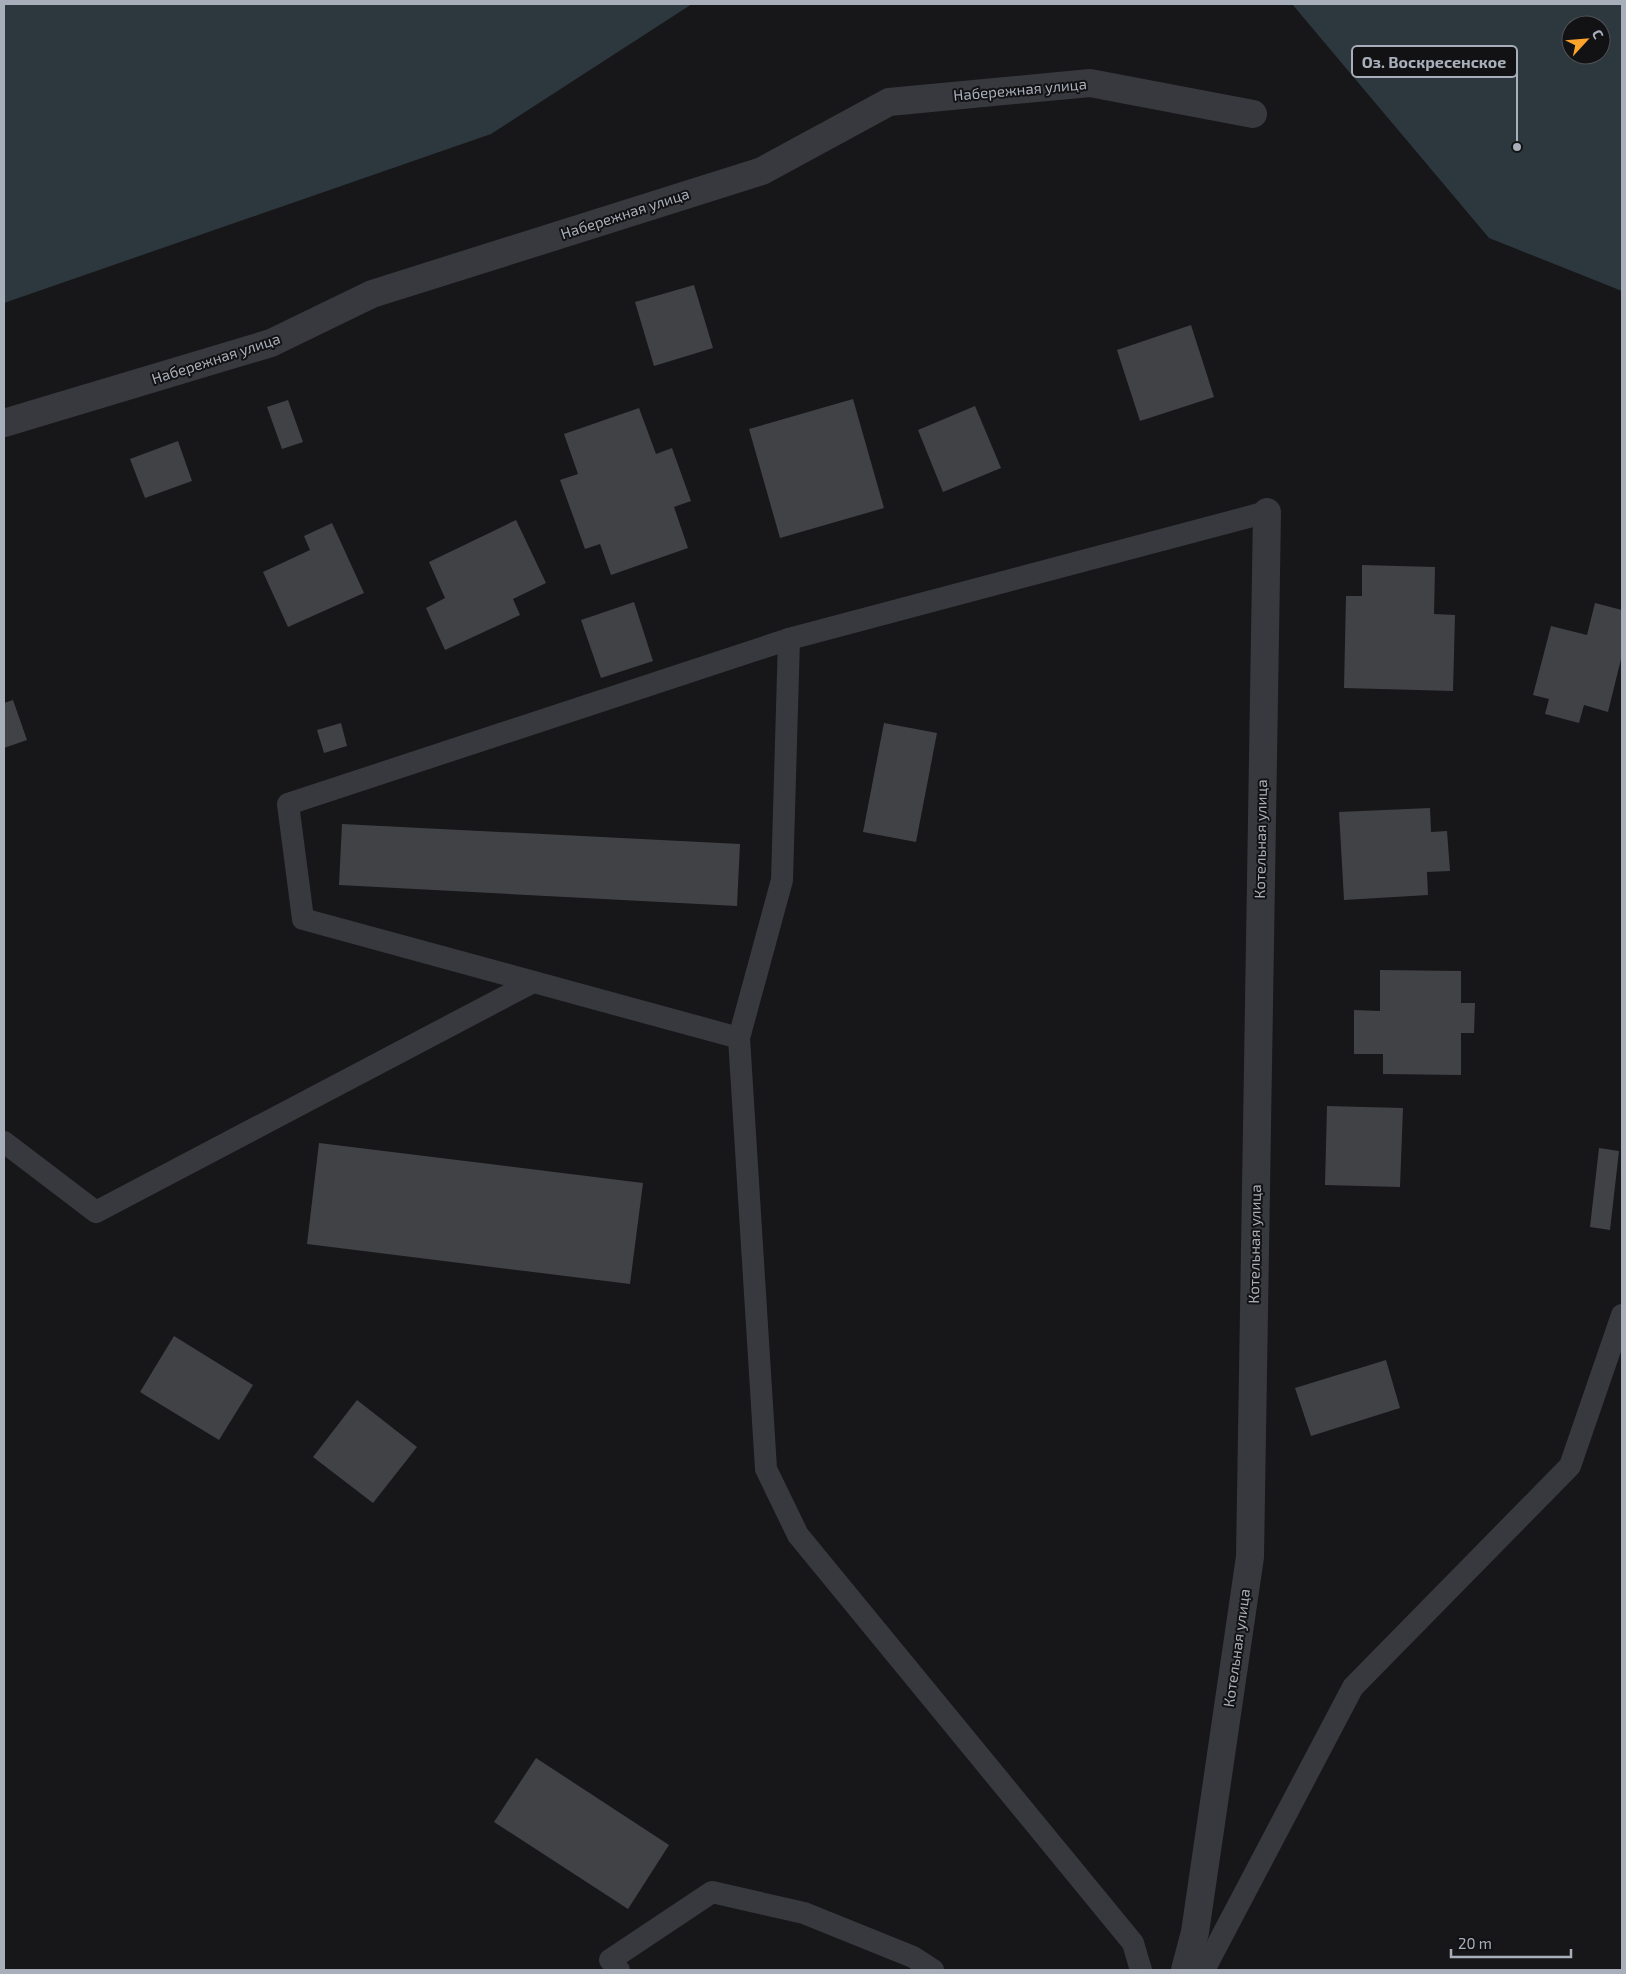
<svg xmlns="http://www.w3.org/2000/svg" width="1626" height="1974" viewBox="0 0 1626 1974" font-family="'Exo 2',sans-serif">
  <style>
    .water { fill: #2c383e; fill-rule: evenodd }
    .building { fill: #414246 }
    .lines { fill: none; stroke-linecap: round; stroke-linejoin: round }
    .lane { stroke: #38393e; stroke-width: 22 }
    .street { stroke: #38393e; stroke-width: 28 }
    .labels { text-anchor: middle; stroke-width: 4; stroke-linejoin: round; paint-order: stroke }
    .street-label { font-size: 15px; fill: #a8afba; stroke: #121214 }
    .leader { fill: none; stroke: #a8afba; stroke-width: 2 }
    .callout-dot { fill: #a8afba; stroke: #121214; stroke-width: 2 }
    .callout { fill: #121214; stroke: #a8afba; stroke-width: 2 }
    .callout-label { font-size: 16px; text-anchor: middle; font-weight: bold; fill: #a8afba }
  </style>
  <rect width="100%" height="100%" fill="#171719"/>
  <g class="water">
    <polygon points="4,4 692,4 491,134 4,303"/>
    <path d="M1292,4H1622V291L1489,238ZM1571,25H1601V55H1571Z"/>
  </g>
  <g class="building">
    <polygon points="694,285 713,348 654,366 635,302"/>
    <polygon points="1191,325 1214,397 1140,421 1117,350"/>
    <polygon points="853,399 884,508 780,538 749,429"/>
    <polygon points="288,400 303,442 282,449 267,407"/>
    <polygon points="975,406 1001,468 943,492 918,430"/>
    <polygon points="639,408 656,454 672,448 691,501 674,507 688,548 611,575 600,544 585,549 560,480 578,474 564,434"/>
    <polygon points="178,441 192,481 145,498 130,459"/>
    <polygon points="516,520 546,583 513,599 520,615 445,650 426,608 445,598 429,562"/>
    <polygon points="332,523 364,593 288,627 263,572 310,550 304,536"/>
    <polygon points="1362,565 1435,567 1434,614 1455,615 1453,691 1344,688 1346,596 1362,596"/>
    <polygon points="634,602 653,661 601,678 581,620"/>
    <polygon points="1595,603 1622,610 1622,655 1608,712 1584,705 1579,723 1545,714 1549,699 1533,695 1551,626 1587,635"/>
    <polygon points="13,700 27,740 4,748 4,703"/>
    <polygon points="341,723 347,746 324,753 317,730"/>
    <polygon points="884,723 937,733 916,842 863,832"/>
    <polygon points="1430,808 1431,832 1447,831 1450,871 1427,872 1428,895 1344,900 1339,812"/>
    <polygon points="342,824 740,844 737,906 339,885"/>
    <polygon points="1380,970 1461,971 1461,1003 1475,1003 1474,1033 1461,1033 1461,1075 1383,1074 1383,1054 1354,1054 1354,1010 1380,1011"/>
    <polygon points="1327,1106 1403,1108 1400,1187 1325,1185"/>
    <polygon points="319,1143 643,1183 630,1284 307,1244"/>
    <polygon points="1599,1148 1619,1151 1610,1230 1590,1227"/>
    <polygon points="174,1336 253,1385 219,1440 140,1392"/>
    <polygon points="1386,1360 1400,1408 1311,1436 1295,1388"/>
    <polygon points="357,1400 417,1447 373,1503 313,1457"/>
    <polygon points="536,1758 669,1845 628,1909 494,1822"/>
  </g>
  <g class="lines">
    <g class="lane">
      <polyline points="739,1038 303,919 288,804 789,639"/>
      <polyline points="4,1142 96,1212 533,982"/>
      <polyline points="619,1970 610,1960 712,1892 804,1913 913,1957 933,1970"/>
      <polyline points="1141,1970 1133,1943 798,1535 766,1469 739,1038 782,880 789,639 1267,512"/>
      <polyline points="1204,1970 1353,1687 1570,1466 1622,1315"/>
    </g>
    <g class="street">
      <polyline points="4,423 271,343 372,294 762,171 889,102 1090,83 1253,114"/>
      <polyline points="1185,1970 1195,1932 1250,1557 1267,512"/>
    </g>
  </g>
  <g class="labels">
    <g class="street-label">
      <text transform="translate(1020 90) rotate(-5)" y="5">Набережная улица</text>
      <text transform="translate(625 214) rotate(-18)" y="5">Набережная улица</text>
      <text transform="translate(216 359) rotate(-18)" y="5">Набережная улица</text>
      <text transform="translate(1261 839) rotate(-89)" y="5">Котельная улица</text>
      <text transform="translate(1255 1244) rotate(-89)" y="5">Котельная улица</text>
      <text transform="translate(1237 1648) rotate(-82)" y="5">Котельная улица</text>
    </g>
  </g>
  <path class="leader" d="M1517 147L1517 62"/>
  <circle class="callout-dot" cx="1517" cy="147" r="5"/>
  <rect class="callout" x="1352" y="46" width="165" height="31" rx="5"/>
  <g class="callout-label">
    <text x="1434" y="68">Оз. Воскресенское</text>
  </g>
  <rect width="1626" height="1974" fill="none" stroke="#a8afba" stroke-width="10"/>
  <g transform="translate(1586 40) rotate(64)"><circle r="24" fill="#121214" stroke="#4e5156"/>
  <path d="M0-4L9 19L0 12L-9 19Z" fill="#fda22b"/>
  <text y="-8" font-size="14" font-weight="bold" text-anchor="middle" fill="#a8afba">С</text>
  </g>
  <path d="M1451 1949v8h120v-8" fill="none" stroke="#a8afba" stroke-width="2.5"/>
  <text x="1458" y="1949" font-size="15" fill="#a8afba" stroke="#121214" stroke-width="4" paint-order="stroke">20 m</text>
</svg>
